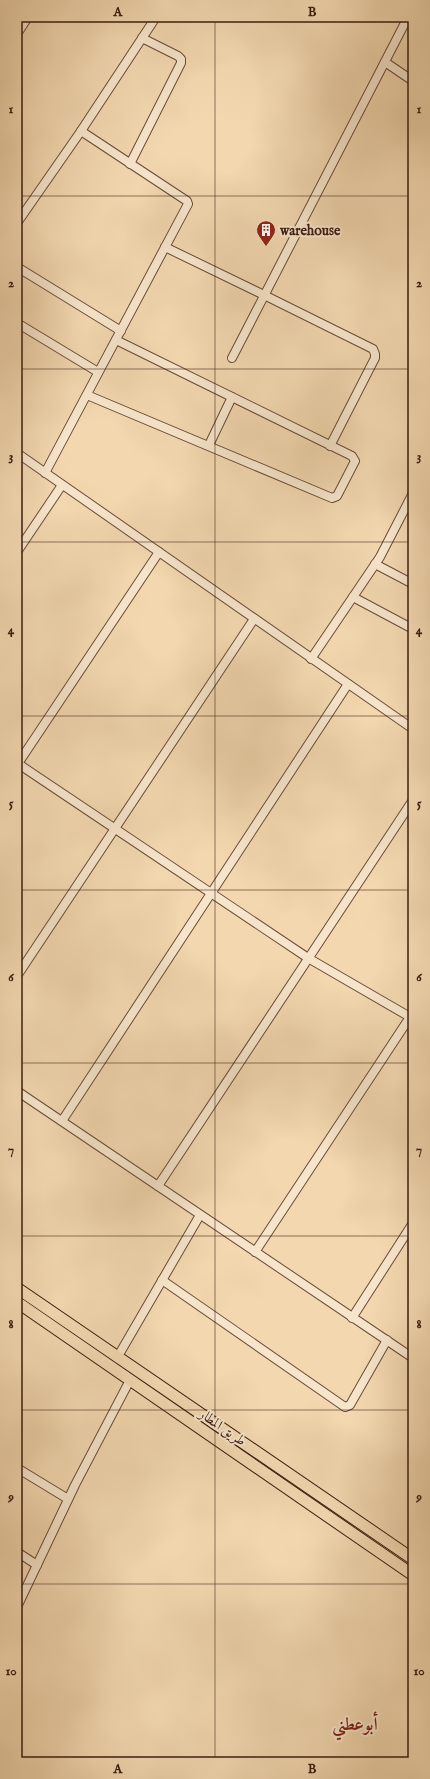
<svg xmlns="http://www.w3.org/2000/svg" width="430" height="1779" viewBox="0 0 430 1779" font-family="'IM FELL English',Amiri,serif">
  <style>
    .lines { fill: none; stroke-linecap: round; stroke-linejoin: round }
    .minor-casing { stroke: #694b38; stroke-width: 10 }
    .highway-casing { stroke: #3b1c10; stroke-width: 13 }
    .minor { stroke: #f7e5cb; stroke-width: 8 }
    .highway { stroke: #f2d7af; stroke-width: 11 }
    .grid { fill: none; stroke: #3b1c10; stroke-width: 1; stroke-opacity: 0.55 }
    .labels { text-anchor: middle; stroke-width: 4; stroke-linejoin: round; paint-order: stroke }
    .poi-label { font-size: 14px; font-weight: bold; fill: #3b1c10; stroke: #f7e5cb; text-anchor: start }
    .street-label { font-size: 14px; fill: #3b1c10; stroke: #f7e5cb }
    .district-label { font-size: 18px; font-weight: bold; fill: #7a1f14; stroke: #f7e5cb }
    .neatline { fill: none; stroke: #3b1c10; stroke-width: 1.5 }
    .grid-label { font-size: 13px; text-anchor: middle; font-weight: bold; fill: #3b1c10 }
  </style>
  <rect width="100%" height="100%" fill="#f2d7af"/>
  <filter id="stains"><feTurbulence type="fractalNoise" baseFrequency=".005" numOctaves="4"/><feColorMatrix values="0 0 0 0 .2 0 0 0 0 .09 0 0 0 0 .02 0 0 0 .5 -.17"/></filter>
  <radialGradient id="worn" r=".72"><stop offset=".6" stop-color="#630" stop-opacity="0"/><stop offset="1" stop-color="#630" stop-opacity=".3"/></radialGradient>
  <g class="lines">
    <defs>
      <g id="minor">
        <polyline points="17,34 28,17"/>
        <polyline points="385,62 413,81"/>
        <polyline points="130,164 181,63 181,59 178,56 142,38"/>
        <polyline points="17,223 81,131 156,17"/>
        <polyline points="165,247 264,295 373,349 375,354 375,358 330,446"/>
        <polyline points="17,267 121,331"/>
        <polyline points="17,323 98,372"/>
        <polyline points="232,358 408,17"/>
        <polyline points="87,395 332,498 337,496 355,461 352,456 116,340"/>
        <polyline points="209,445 232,397"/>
        <polyline points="17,453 413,729"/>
        <polyline points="45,473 188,204 187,201 81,131"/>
        <polyline points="17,552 62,485"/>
        <polyline points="375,564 413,584"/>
        <polyline points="353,597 413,629"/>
        <polyline points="311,659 380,557 413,493"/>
        <polyline points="17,763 308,958 410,1017"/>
        <polyline points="17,765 159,552"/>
        <polyline points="17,976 254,619"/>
        <polyline points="17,1091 413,1358"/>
        <polyline points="62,1121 348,684"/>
        <polyline points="158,1186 413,800"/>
        <polyline points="255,1252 412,1014"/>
        <polyline points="162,1280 345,1407 350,1405 387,1340"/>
        <polyline points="352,1318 413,1223"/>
        <polyline points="117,1358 200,1215"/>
        <polyline points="17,1468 68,1499"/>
        <polyline points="17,1552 37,1565"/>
        <polyline points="17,1607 75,1485 130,1380"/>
      </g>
      <g id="highway">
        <polyline points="17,1288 413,1559"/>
        <polyline points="17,1302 413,1575"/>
      </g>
    </defs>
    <use href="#minor" class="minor-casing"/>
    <use href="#highway" class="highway-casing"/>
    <use href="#minor" class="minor"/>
    <use href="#highway" class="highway"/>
  </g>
  <path class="grid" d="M215,17V1762M17,196H413M17,369H413M17,542H413M17,716H413M17,890H413M17,1063H413M17,1236H413M17,1410H413M17,1584H413"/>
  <defs>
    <symbol id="building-pin" viewBox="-11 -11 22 30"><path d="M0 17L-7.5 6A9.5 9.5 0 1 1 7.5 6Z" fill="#8f2418" stroke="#f7e5cb"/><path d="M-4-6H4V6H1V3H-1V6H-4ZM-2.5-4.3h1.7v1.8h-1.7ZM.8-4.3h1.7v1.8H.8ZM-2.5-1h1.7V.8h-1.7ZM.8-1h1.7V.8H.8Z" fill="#fff"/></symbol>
  </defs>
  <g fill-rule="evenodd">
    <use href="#building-pin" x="255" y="219" width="22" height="30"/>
  </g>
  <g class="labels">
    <g class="poi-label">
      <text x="280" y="235">warehouse</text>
    </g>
    <g class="street-label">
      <text transform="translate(223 1427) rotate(35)" y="5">طريق المطار</text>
    </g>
    <g class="district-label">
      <text x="355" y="1730">أبوعطني</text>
    </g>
  </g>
  <rect width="430" height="1779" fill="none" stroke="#f2d7af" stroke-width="44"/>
  <rect x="22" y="22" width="386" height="1735" class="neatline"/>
  <g class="grid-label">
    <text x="118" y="16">A</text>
    <text x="312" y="16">B</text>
    <text x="11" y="113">1</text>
    <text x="419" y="113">1</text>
    <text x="11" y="287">2</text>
    <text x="419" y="287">2</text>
    <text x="11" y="460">3</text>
    <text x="419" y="460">3</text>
    <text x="11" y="634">4</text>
    <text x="419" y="634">4</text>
    <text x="11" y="807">5</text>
    <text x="419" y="807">5</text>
    <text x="11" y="981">6</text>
    <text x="419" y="981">6</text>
    <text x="11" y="1154">7</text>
    <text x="419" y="1154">7</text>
    <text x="11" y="1328">8</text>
    <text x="419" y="1328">8</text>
    <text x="11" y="1501">9</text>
    <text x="419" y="1501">9</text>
    <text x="11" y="1675">10</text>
    <text x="419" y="1675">10</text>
    <text x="118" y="1773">A</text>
    <text x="312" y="1773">B</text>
  </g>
  <rect width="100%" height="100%" filter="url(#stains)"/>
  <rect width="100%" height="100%" fill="url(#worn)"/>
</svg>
